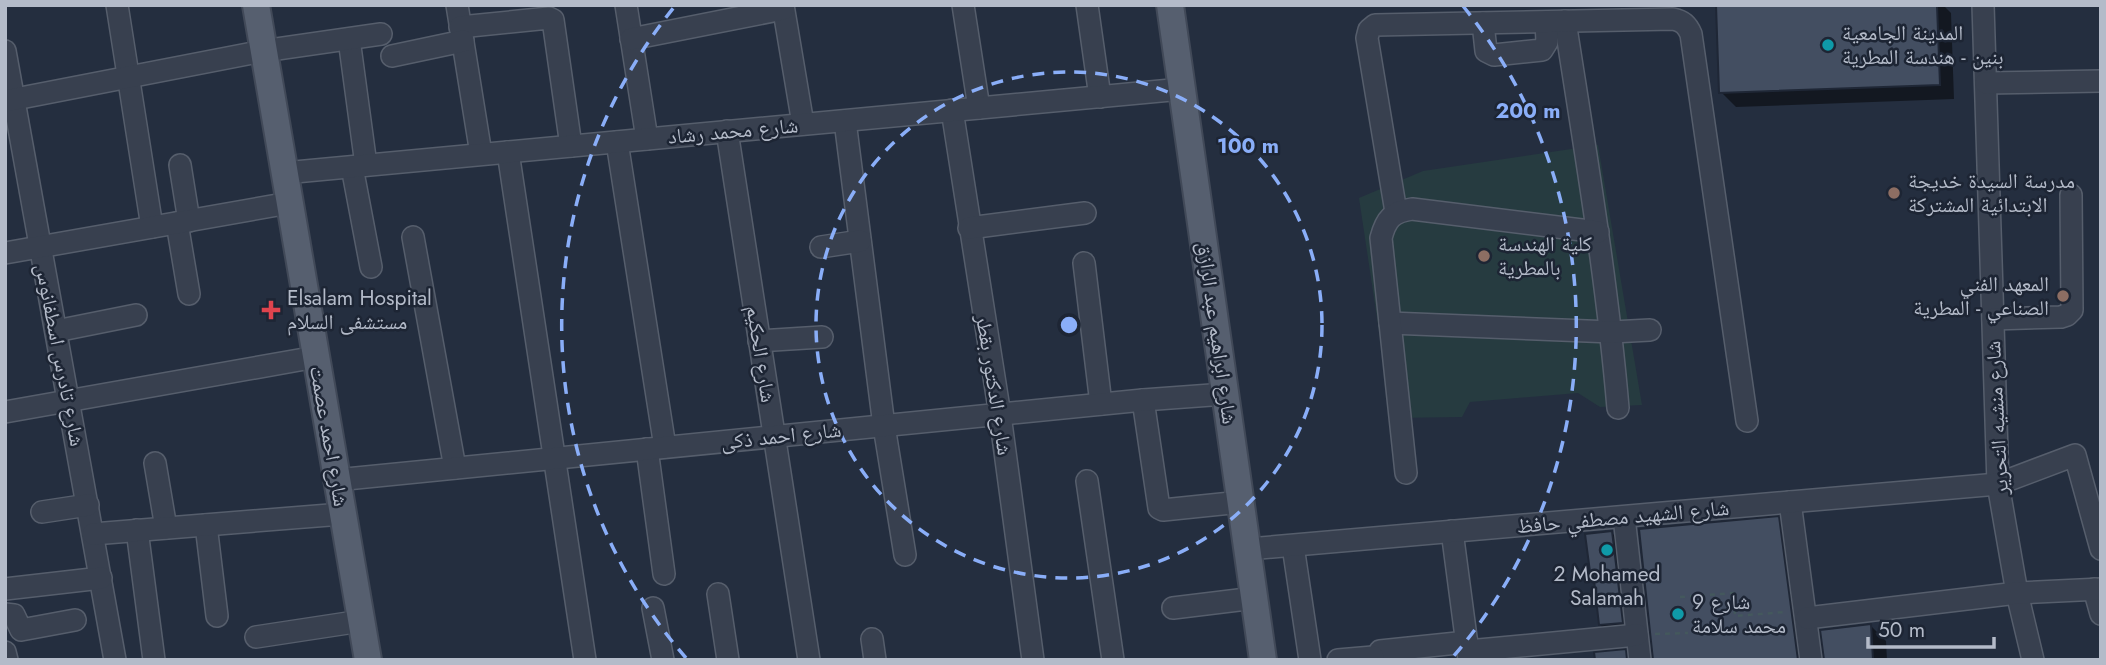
<svg xmlns="http://www.w3.org/2000/svg" width="2106" height="665" viewBox="0 0 2106 665" font-family="Jost,'Noto Naskh Arabic',sans-serif">
  <style>
    .green { fill: #263b40 }
    .shadow { fill: #0007 }
    .building { fill: #434e61; stroke: #1f2736; stroke-width: 2 }
    .lines { fill: none; stroke-linecap: round; stroke-linejoin: round }
    .minor-casing { stroke: #565e6c; stroke-width: 24 }
    .major-casing { stroke: #414958; stroke-width: 30 }
    .path { stroke: #44585d; stroke-width: 2.5; stroke-dasharray: 5 5; stroke-linecap: butt }
    .minor { stroke: #38404f; stroke-width: 21 }
    .major { stroke: #565f6f; stroke-width: 26 }
    .ring { fill: none; stroke: #8aaef8; stroke-width: 3.5; stroke-dasharray: 12 9 }
    .culture-dot { fill: #0f9aa8; stroke: #1d2534; stroke-width: 2.5 }
    .education-dot { fill: #8d6e63; stroke: #1d2534; stroke-width: 2.5 }
    .health-dot { fill: #e0444e; stroke: #1d2534; stroke-width: 2.5 }
    .labels { text-anchor: middle; stroke-width: 5; stroke-linejoin: round; paint-order: stroke }
    .poi-label { font-size: 21px; fill: #b4bbc9; stroke: #1d2534; text-anchor: start }
    .street-label { font-size: 21px; fill: #b4bbc9; stroke: #1d2534 }
    .centre { fill: #8aaef8; stroke: #1d2534; stroke-width: 3.5 }
    .ring-label { font-size: 21px; text-anchor: middle; font-weight: bold; fill: #8aaef8; stroke: #1d2534; stroke-width: 5; stroke-linejoin: round; paint-order: stroke }
  </style>
  <rect width="100%" height="100%" fill="#242e3f"/>
  <polygon class="green" points="1598,145 1642,405 1600,407 1578,393 1470,402 1462,417 1392,418 1359,198 1423,171"/>
  <g class="shadow">
    <polygon points="1729,5 1943,5 1951,13 1954,99 1736,107 1721,92"/>
    <polygon points="1778,518 1793,534 1811,660 1653,660"/>
    <polygon points="1612,533 1630,551 1640,641 1618,643 1600,625 1595,574 1592,571"/>
    <polygon points="1870,625 1886,641 1887,660 1824,660"/>
  </g>
  <g class="building">
    <polygon points="1716,5 1937,5 1940,85 1719,93"/>
    <polygon points="1779,516 1798,660 1653,660 1639,529"/>
    <polygon points="1612,531 1623,623 1599,625 1593,571 1590,572 1585,534"/>
    <polygon points="1871,624 1873,660 1824,660 1820,630"/>
    <polygon points="1626,649 1627,660 1595,660 1594,652"/>
  </g>
  <g class="lines">
    <defs>
      <g id="minor">
        <polyline points="117,5 152,227"/>
        <polyline points="457,5 481,154"/>
        <polyline points="626,5 647,139"/>
        <polyline points="783,5 803,124"/>
        <polyline points="963,5 979,108"/>
        <polyline points="1087,5 1100,97"/>
        <polyline points="1983,5 1998,484 2017,593 2033,660"/>
        <path d="M1565,21C1585,150 1607,278 1618,408"/>
        <polyline points="1483,23 1486,51 1494,55 1542,50 1547,42 1546,22"/>
        <polyline points="460,27 549,18 553,20 571,146"/>
        <polyline points="349,39 366,165"/>
        <polyline points="631,39 783,9"/>
        <polyline points="5,51 115,660"/>
        <polyline points="392,56 463,41"/>
        <polyline points="1986,83 2101,81"/>
        <polyline points="5,101 263,51 381,34"/>
        <polyline points="952,110 1000,415 1033,660"/>
        <polyline points="845,121 884,426 905,555"/>
        <polyline points="727,131 809,660"/>
        <polyline points="617,142 665,447"/>
        <polyline points="508,152 585,660"/>
        <polyline points="180,165 189,221"/>
        <polyline points="352,167 371,267"/>
        <polyline points="284,173 1182,89"/>
        <path d="M1396,212L1367,38L1369,30L1375,25L1673,19C1683,21 1687,25 1691,34L1747,421"/>
        <polyline points="177,223 189,294"/>
        <polyline points="969,228 1085,213"/>
        <polyline points="413,237 455,468"/>
        <polyline points="821,247 860,241"/>
        <polyline points="5,253 289,203"/>
        <polyline points="1084,263 1101,404"/>
        <polyline points="1993,319 2061,317 2067,315 2072,310 2071,195"/>
        <polyline points="1390,323 1612,332 1650,330"/>
        <polyline points="56,331 136,315"/>
        <polyline points="759,341 822,337"/>
        <polyline points="1143,400 1159,508 1163,510 1241,502"/>
        <polyline points="5,412 316,357"/>
        <polyline points="647,449 664,574"/>
        <polyline points="155,463 166,528"/>
        <path d="M1406,473L1381,238C1386,219 1392,212 1412,209L1598,232"/>
        <polyline points="336,480 1143,400 1225,394"/>
        <polyline points="1087,481 1113,660"/>
        <polyline points="1790,502 1811,660"/>
        <polyline points="42,512 88,505"/>
        <polyline points="1624,517 1640,660"/>
        <polyline points="206,525 217,616"/>
        <polyline points="137,530 154,660"/>
        <polyline points="1452,531 1469,660"/>
        <polyline points="93,534 342,514"/>
        <polyline points="1293,546 1310,660"/>
        <polyline points="1248,549 1998,484 2075,455 2101,549"/>
        <polyline points="5,589 101,578"/>
        <polyline points="2094,589 2101,614"/>
        <polyline points="718,594 728,660"/>
        <polyline points="653,608 663,660"/>
        <polyline points="1173,608 1255,598"/>
        <polyline points="5,614 14,615 21,630 75,620"/>
        <polyline points="1807,618 2017,593 2101,589"/>
        <polyline points="256,637 361,621"/>
        <polyline points="872,639 875,660"/>
        <polyline points="1380,651 1467,642"/>
        <polyline points="1468,651 1637,635"/>
        <polyline points="5,652 7,660"/>
        <polyline points="1338,660 1373,657"/>
      </g>
      <g id="major">
        <polyline points="256,5 368,660"/>
        <polyline points="1170,5 1263,660"/>
      </g>
    </defs>
    <use href="#minor" class="minor-casing"/>
    <use href="#major" class="major-casing"/>
    <g class="path">
      <polyline points="1680,597 1734,593 1735,616 1785,612"/>
      <polyline points="1655,634 1688,633"/>
    </g>
    <use href="#minor" class="minor"/>
    <use href="#major" class="major"/>
  </g>
  <g class="ring">
    <circle cx="1069" cy="325" r="253"/>
    <path d="M686 658A507 507 0 0 1 675 6M1463 6A507 507 0 0 1 1452 658"/>
  </g>
  <g class="culture-dot">
    <circle cx="1828" cy="45" r="7"/>
    <circle cx="1607" cy="550" r="7"/>
    <circle cx="1678" cy="614" r="7"/>
  </g>
  <g class="education-dot">
    <circle cx="1894" cy="193" r="7"/>
    <circle cx="1484" cy="256" r="7"/>
    <circle cx="2063" cy="296" r="7"/>
  </g>
  <path class="health-dot" d="M267.5 299.5h7v7h7v7h-7v7h-7v-7h-7v-7h7z"/>
  <g class="labels">
    <g class="poi-label">
      <text x="1842" y="40">المدينة الجامعية<tspan x="1842" dy="24">بنين - هندسة المطرية</tspan></text>
      <text x="1908" y="188">مدرسة السيدة خديجة<tspan x="1908" dy="24">الابتدائية المشتركة</tspan></text>
      <text x="1498" y="251">كلية الهندسة<tspan x="1498" dy="24">بالمطرية</tspan></text>
      <text x="2049" y="291" text-anchor="end">المعهد الفني<tspan x="2049" dy="24">الصناعي - المطرية</tspan></text>
      <text x="287" y="305">Elsalam Hospital<tspan x="287" dy="24">مستشفى السلام</tspan></text>
      <text x="1607" y="581" text-anchor="middle">2 Mohamed<tspan x="1607" dy="24">Salamah</tspan></text>
      <text x="1692" y="609">9 شارع<tspan x="1692" dy="24">محمد سلامة</tspan></text>
    </g>
    <g class="street-label">
      <text transform="translate(733 131) rotate(-5)" y="7">شارع محمد رشاد</text>
      <text transform="translate(1217 333) rotate(82)" y="7">شارع ابراهيم عبد الرازق</text>
      <text transform="translate(761 354) rotate(81)" y="7">شارع الحكيم</text>
      <text transform="translate(60 355) rotate(79)" y="7">شارع تادرس اسطفانوس</text>
      <text transform="translate(994 385) rotate(81)" y="7">شارع الدكتور بقطر</text>
      <text transform="translate(1997 418) rotate(-93)" y="7">شارع منشيه التحرير</text>
      <text transform="translate(329 436) rotate(80)" y="7">شارع احمد عصمت</text>
      <text transform="translate(781 436) rotate(-6)" y="7">شارع احمد ذكى</text>
      <text transform="translate(1623 517) rotate(-5)" y="7">شارع الشهيد مصطفي حافظ</text>
    </g>
  </g>
  <circle cx="1069" cy="325" r="10" class="centre"/>
  <g class="ring-label">
    <text x="1528" y="118">200 m</text>
    <text x="1248" y="153">100 m</text>
  </g>
  <rect width="2106" height="665" fill="none" stroke="#b4bbc9" stroke-width="14"/>
  <path d="M1868 637v10h126v-10" fill="none" stroke="#b4bbc9" stroke-width="3.5"/>
  <text x="1878" y="637" font-size="21" fill="#b4bbc9" stroke="#1d2534" stroke-width="5" paint-order="stroke">50 m</text>
</svg>
